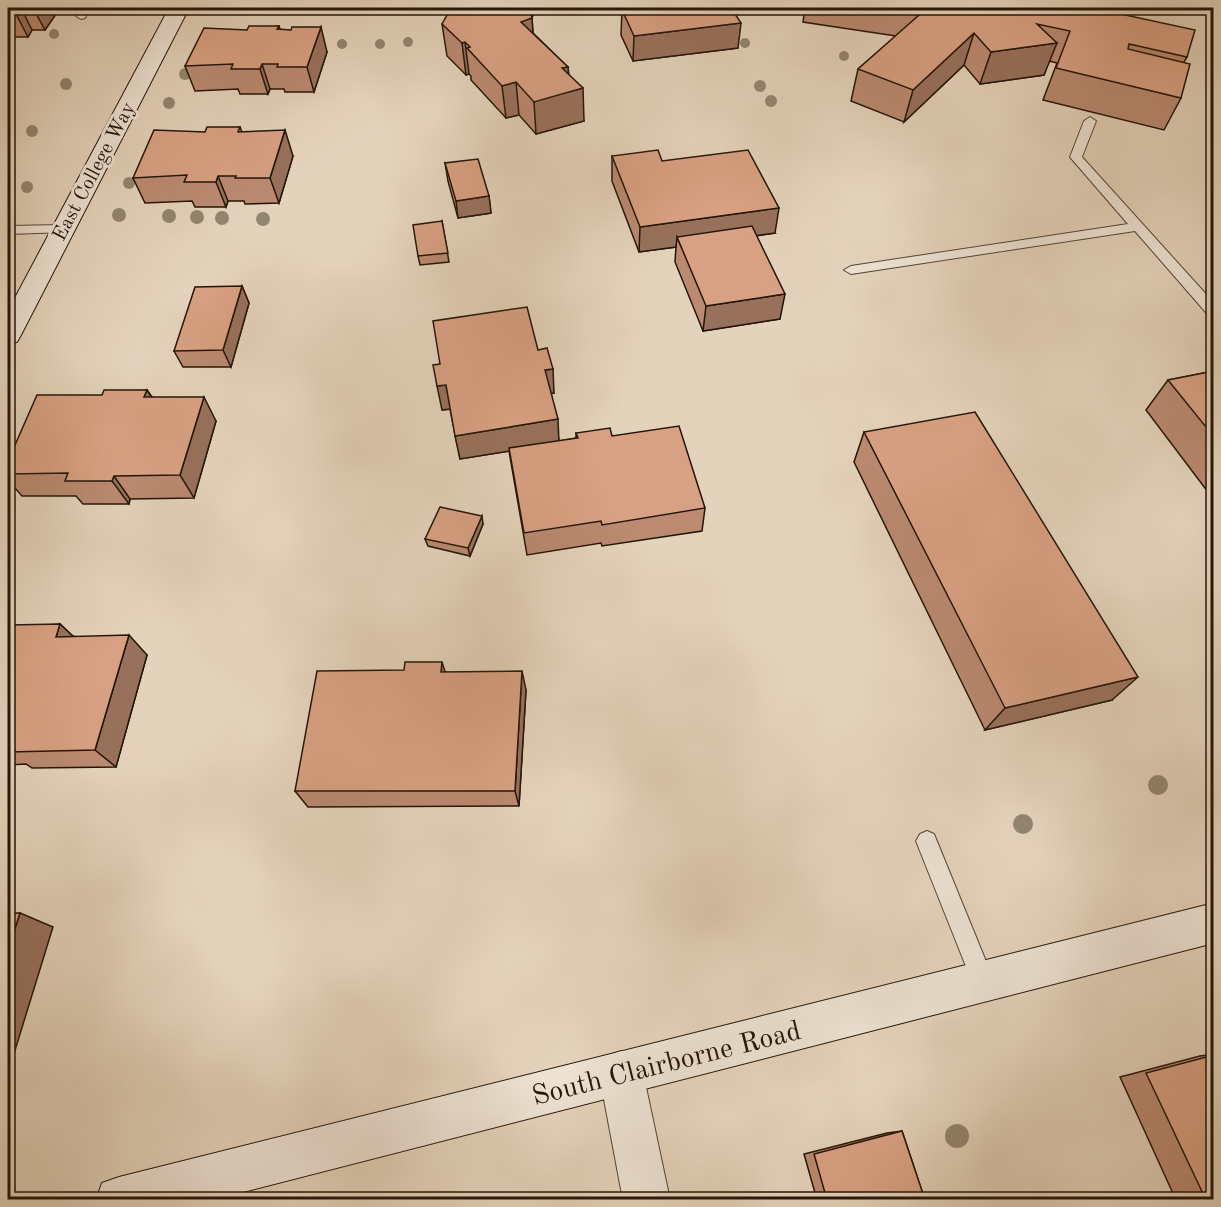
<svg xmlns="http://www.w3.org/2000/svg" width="1221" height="1207" viewBox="0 0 1221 1207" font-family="'Old Standard TT',serif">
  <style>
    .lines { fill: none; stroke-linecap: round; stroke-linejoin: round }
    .lane-casing { stroke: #544436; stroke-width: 2 }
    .street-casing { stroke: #544436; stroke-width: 2 }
    .secondary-casing { stroke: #241509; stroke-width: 2 }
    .lane { fill: #ede2d3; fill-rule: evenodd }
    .street { fill: #ede2d3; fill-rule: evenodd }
    .secondary { fill: #ede2d3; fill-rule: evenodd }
    .tree { fill: #93866f }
    .wall { fill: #bb8a71; stroke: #241509; stroke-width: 1.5 }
    .shaded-wall { fill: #98715c; stroke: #241509; stroke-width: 1.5 }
    .building { fill: #d9a183; stroke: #241509; stroke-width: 1.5 }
    .labels { text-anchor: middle; stroke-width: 6; stroke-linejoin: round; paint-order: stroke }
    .far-street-label { font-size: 20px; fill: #241509; stroke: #ede2d3 }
    .near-street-label { font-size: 28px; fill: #241509; stroke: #ede2d3 }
  </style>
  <rect width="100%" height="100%" fill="#e4d3bb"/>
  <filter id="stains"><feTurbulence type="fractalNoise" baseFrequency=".00333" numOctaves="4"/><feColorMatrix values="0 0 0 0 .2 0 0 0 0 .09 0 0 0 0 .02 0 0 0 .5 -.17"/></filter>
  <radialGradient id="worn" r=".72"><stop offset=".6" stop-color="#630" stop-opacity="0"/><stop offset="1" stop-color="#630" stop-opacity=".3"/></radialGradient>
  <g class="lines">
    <defs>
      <g id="lane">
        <polygon points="80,8 90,8 85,18 81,19 76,16"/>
        <polygon points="1090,117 1096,121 1082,157 1214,303 1214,318 1209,316 1135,231 851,274 844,270 851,266 1128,224 1070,157 1084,121"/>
        <polygon points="63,225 70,229 68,232 8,234 8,226"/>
        <polygon points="927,831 934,834 994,981 991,989 983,992 975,989 916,841 920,834"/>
      </g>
      <polygon id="street" points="621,1051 637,1057 643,1073 670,1200 623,1200 599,1073 605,1057"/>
      <g id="secondary">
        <polygon points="169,8 189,8 21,335 17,342 8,344 8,311"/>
        <polygon points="1214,903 1214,943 212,1200 96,1200 102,1183 119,1177"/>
      </g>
    </defs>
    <use href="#lane" class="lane-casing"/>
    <use href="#street" class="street-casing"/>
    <use href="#secondary" class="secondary-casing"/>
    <use href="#lane" class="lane"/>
    <use href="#street" class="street"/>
    <use href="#secondary" class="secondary"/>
  </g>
  <g class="tree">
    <circle cx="54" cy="34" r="5"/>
    <circle cx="408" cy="42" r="5"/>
    <circle cx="745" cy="43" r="5"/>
    <circle cx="342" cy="44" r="5"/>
    <circle cx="380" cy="44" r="5"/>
    <circle cx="844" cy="56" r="5"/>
    <circle cx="185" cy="74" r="6"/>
    <circle cx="66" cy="84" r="6"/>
    <circle cx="760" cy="86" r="6"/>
    <circle cx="771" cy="101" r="6"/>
    <circle cx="169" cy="103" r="6"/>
    <circle cx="32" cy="131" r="6"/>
    <circle cx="129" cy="183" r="6"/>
    <circle cx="27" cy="187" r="6"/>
    <circle cx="119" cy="215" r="7"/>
    <circle cx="169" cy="216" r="7"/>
    <circle cx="197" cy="217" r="7"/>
    <circle cx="222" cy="218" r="7"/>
    <circle cx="263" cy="219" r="7"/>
    <circle cx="1158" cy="785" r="10"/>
    <circle cx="1023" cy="824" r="10"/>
    <circle cx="957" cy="1136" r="12"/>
  </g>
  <g class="wall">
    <polygon points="8,8 53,8 56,14 45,30 32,30 28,37 8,37"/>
    <polygon points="805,8 1093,8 1187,57 1184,62 1181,98 1164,130 1043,100 1057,63 1049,61 1044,75 980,84 964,65 904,122 851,101 858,69 896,36 803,22"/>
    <polygon points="622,10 738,48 633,61 621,35"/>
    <polygon points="532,18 533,33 568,67 569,75 584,121 536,134 519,115 506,118 471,80 471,76 469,74 466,75 447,56 442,24"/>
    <polygon points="279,26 280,29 327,52 314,92 285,92 284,89 270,89 268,94 240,94 238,89 195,91 185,66 247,30"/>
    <polygon points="240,127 242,132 293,156 279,203 245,204 244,201 228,201 226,207 195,207 192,201 145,203 133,178 205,132"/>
    <polygon points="612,156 662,161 775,233 756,236 780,319 703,331 675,262 676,247 639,252 612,181"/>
    <polygon points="445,163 489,196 491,213 458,218 448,181"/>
    <polygon points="442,221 449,262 420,265 418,256"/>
    <polygon points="242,286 249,303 231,367 183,367 174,351"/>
    <polygon points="538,350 554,393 551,394 559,441 576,438 576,433 612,436 705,508 702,531 602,546 601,543 527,555 509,451 460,459 450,409 442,410"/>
    <polygon points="1214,371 1214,500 1146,410 1168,380"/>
    <polygon points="147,390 152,397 216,421 194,498 130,499 129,504 83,504 76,496 22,496 8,480 8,461 102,395"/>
    <polygon points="864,432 1112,700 985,730 854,462"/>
    <polygon points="483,524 470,556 428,546 425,539"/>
    <polygon points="60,624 73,636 147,655 116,767 32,768 26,764 8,765 8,629"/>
    <polygon points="445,672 526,690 519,806 308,807 295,791"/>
    <polygon points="1214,1054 1214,1200 1176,1200 1120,1077 1200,1056"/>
    <polygon points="902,1131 925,1200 817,1200 804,1154 887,1133"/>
  </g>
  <g class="shaded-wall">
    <polygon points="18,8 21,8 32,30 28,37 15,12"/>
    <polygon points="33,8 53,8 56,14 45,30"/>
    <polygon points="520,8 536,8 532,18 534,50 524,54 519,11"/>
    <polygon points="610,8 638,8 610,11"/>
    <polygon points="741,23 738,48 633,61 634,36"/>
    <polygon points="321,27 327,52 314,92 307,67"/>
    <polygon points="974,33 964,65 904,122 913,90"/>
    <polygon points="465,42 469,74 466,75 462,43"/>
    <polygon points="1057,43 1044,75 980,84 991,52"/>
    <polygon points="262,64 270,89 268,94 260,69"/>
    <polygon points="568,67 569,92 583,88 584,121 536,134 534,102 562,68"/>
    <polygon points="516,82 519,115 506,118 502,86"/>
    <polygon points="285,130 293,156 279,203 270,178"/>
    <polygon points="218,176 228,201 226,207 216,182"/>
    <polygon points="489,196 491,213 458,218 456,201"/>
    <polygon points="779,208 775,233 681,246 677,237 676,247 639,252 640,227"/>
    <polygon points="242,286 249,303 231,367 223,350"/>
    <polygon points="785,294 780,319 703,331 706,306"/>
    <polygon points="553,369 554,393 547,394 545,370"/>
    <polygon points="446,385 451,409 442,410 437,386"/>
    <polygon points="147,390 162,414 144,397"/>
    <polygon points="204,397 216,421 194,498 180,475"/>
    <polygon points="558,419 559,443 460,459 455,436"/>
    <polygon points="114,476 130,499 129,504 112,481"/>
    <polygon points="482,516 483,524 470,556 468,548"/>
    <polygon points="60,624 81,644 56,637"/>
    <polygon points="129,635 147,655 116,767 95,750"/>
    <polygon points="442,662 448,681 441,672"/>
    <polygon points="522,671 526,690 519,806 515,791"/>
    <polygon points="1138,677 1112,700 985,730 1005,708"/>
    <polygon points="20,913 53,927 8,1073 8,950"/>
  </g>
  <g class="building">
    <polygon points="8,8 18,8 15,12 8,12"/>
    <polygon points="451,8 520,8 519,11 531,13 532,18 521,22 568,67 562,68 583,88 534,102 516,82 502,86 467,48 470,47 465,42 462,43 442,24"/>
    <polygon points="647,8 731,8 741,23 634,36 622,10"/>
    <polygon points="927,8 1093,8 1195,30 1187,57 1129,44 1128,49 1190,64 1181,98 1056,68 1070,31 1037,24 1057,43 991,52 974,33 913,90 858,69"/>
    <polygon points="249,26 279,26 277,29 291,30 292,27 321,27 307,67 277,67 278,64 262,64 260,69 231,69 233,64 185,66 204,28 247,30"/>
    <polygon points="207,127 240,127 238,132 285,130 270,178 235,178 236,176 218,176 216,182 184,182 187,175 133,178 154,130 205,132"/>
    <polygon points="658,150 662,161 748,150 779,208 640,227 612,156"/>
    <polygon points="478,159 489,196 456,201 445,163"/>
    <polygon points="442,221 448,253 418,256 413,225"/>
    <polygon points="752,226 785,294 706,306 677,237"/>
    <polygon points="242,286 223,350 174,351 195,287"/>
    <polygon points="527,307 538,350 547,348 553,369 545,370 558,419 455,436 446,385 437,386 433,365 440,364 433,321"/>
    <polygon points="1214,371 1214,437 1168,380"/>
    <polygon points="104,390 147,390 144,397 204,397 180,475 114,476 112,481 65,481 68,473 8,474 8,461 37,395 102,395"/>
    <polygon points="975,412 1138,677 1005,708 864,432"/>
    <polygon points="679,426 705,508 602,525 601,521 524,533 509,448 578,438 576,433 610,428 612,436"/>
    <polygon points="440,507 482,516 468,548 425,539"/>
    <polygon points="60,624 56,637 129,635 95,750 8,752 9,748 8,748 8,629 9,625"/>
    <polygon points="405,662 442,662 441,672 522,671 515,791 295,791 317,671 404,670"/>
    <polygon points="8,913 20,913 8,950"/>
    <polygon points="1214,1055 1214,1200 1206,1200 1146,1073"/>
    <polygon points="902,1131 925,1200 827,1200 814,1154"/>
  </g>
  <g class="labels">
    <g class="far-street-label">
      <text transform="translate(93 171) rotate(-62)" y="7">East College Way</text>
    </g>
    <g class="near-street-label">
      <text transform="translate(666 1062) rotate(-14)" y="10">South Clairborne Road</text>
    </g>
  </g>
  <rect width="1221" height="1207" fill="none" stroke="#e4d3bb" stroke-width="30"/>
  <rect x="9" y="9" width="1203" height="1189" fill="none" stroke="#241509" stroke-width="3"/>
  <rect x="15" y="15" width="1191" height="1177" fill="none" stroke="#241509" stroke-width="1.5"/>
  <rect width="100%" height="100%" filter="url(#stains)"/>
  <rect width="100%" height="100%" fill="url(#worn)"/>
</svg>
